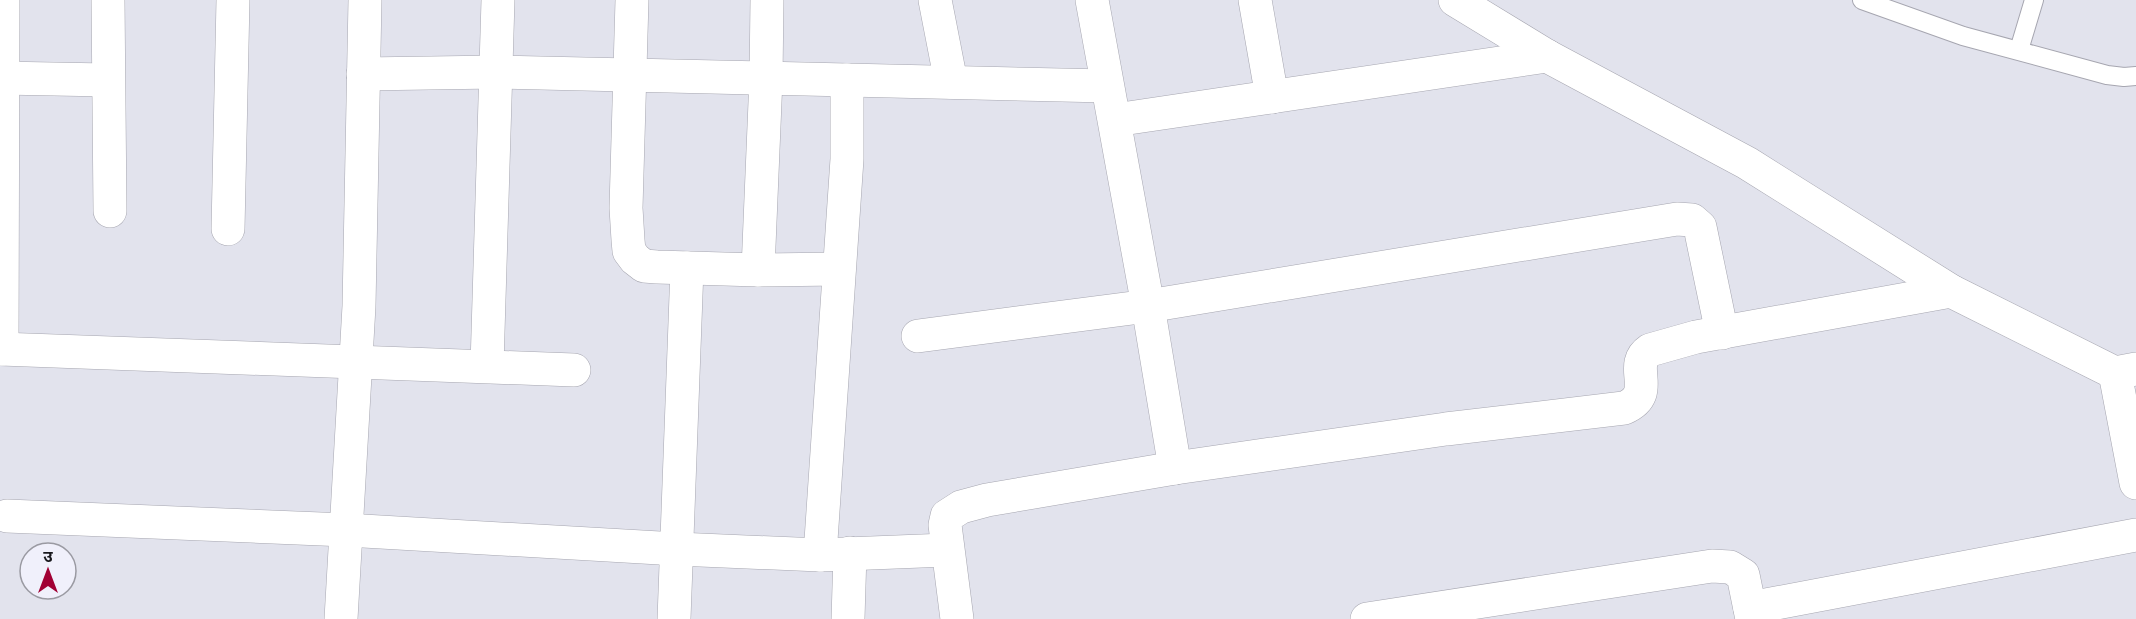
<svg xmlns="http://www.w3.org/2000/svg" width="2136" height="619" viewBox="0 0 2136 619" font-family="Mulish,'Noto Sans Devanagari',sans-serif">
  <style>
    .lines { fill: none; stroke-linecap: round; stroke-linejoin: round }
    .service-casing { stroke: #a6a6b0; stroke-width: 20 }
    .minor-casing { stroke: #a6a6b0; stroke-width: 34 }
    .tertiary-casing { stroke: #a6a6b0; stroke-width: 34 }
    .service { stroke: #fff; stroke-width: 18 }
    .minor { stroke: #fff; stroke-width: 33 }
    .tertiary { stroke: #fff; stroke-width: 33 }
  </style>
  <rect width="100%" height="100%" fill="#e2e3ed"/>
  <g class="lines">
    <defs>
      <g id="service">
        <polyline points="1862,0 1963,36 2107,75 2124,77 2136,76"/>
        <polyline points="2019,50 2034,0"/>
      </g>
      <g id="minor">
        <polyline points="108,0 110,211"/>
        <polyline points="632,0 626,208 628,240 629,251 635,259 644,266 657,267 758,270 839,269"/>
        <polyline points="935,0 951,82"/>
        <polyline points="1092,0 1148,306 1175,468"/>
        <polyline points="1255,0 1272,97"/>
        <polyline points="363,74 497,72 1107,86"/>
        <polyline points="0,78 107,80"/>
        <polyline points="1115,120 1547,56"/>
        <polyline points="228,229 233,0"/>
        <polyline points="758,270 766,78 767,0"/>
        <polyline points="918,336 1148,306 1677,219 1692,220 1700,227 1722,333"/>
        <polyline points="0,349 574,370"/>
        <polyline points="2,349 3,0"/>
        <polyline points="487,366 498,0"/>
        <polyline points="2115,373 2136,483"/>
        <polyline points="7,516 346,530 677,549 820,555 947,550"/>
        <polyline points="820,555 847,159 847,80"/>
        <polyline points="1750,608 2136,535"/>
        <polyline points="341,619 359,306 365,0"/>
        <polyline points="674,619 687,268"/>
        <polyline points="848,619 850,553"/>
        <path d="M957,619L945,525L947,516L961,507L987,500L1175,468L1446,429L1624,408C1659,393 1626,366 1650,350L1696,337L1951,291"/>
        <polyline points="1367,619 1712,566 1730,567 1743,575 1752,619"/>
      </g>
      <polyline id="tertiary" points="1455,0 1547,56 1747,163 1951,291 2115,373 2136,369"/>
    </defs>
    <use href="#service" class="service-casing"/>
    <use href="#minor" class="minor-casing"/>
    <use href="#tertiary" class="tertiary-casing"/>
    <use href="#service" class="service"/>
    <use href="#minor" class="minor"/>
    <use href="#tertiary" class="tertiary"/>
  </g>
  <g transform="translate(48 571)"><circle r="28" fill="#f0f0fb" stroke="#9a9aa2" stroke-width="1.5"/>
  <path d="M0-4.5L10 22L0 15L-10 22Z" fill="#a10034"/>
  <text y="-9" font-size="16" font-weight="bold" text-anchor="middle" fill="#18181c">उ</text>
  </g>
</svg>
